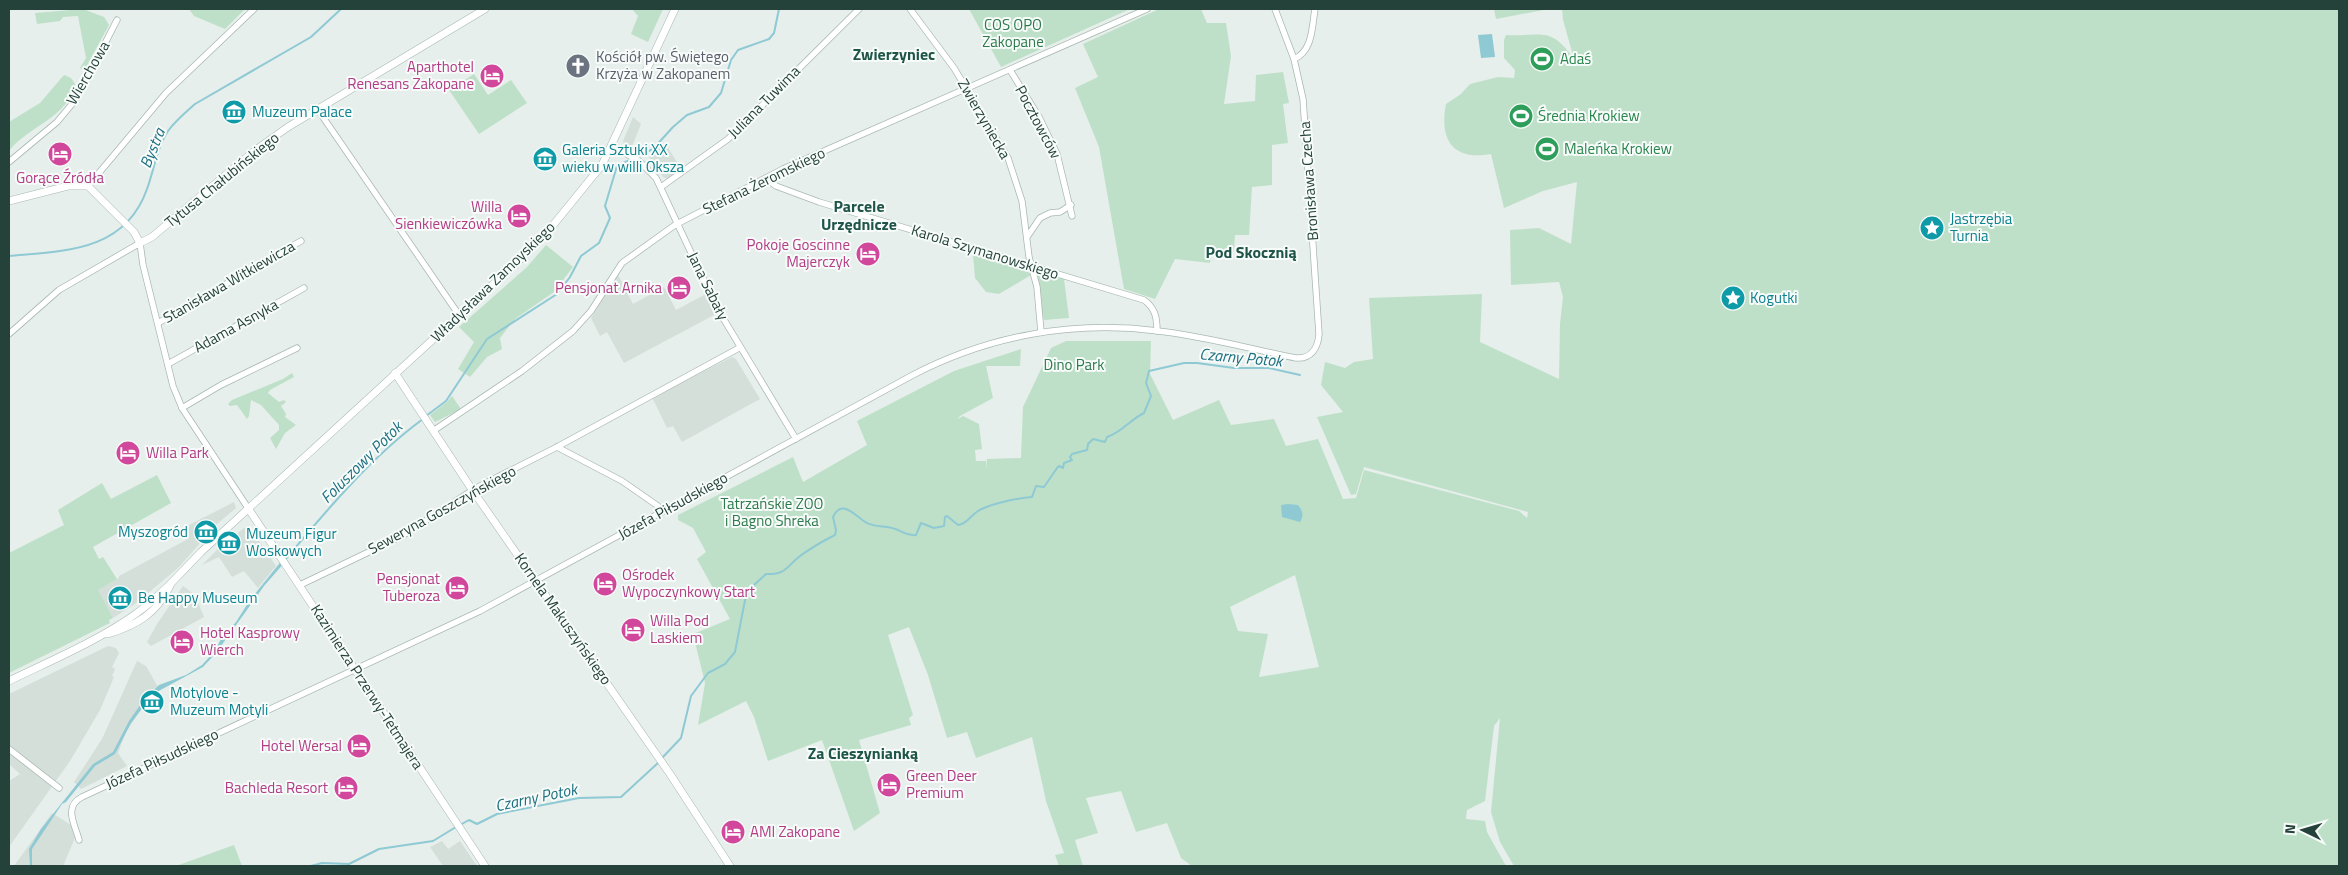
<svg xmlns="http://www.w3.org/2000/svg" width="2348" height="875" viewBox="0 0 2348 875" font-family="'Titillium Web',sans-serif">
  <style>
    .built { fill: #d4dfda }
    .green { fill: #bfe0c8; fill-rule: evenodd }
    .water { fill: #8ec9d4 }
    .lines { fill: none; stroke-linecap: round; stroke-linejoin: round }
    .stream { stroke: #8ec9d4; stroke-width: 2 }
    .minor-casing { stroke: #a8b8b2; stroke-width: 7 }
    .tertiary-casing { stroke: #a8b8b2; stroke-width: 8 }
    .minor { stroke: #fff; stroke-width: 5.5 }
    .tertiary { stroke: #fff; stroke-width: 7 }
    .labels { text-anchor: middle; stroke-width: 4; stroke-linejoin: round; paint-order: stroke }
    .park-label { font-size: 15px; fill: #2d7a4b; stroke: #f7fbf9 }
    .worship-label { font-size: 15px; fill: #5b616d; stroke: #f7fbf9; text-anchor: start }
    .leisure-label { font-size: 15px; fill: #27864d; stroke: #f7fbf9; text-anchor: start }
    .hotel-label { font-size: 15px; fill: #b23c85; stroke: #f7fbf9; text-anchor: end }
    .street-label { font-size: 15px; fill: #24423a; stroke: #f7fbf9 }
    .culture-label { font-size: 15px; fill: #0d838f; stroke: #f7fbf9; text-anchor: start }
    .neighbourhood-label { font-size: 16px; font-weight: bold; fill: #1f5548; stroke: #f7fbf9 }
    .water-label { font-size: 16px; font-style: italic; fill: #1c6f80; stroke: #f7fbf9 }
  </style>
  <rect width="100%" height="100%" fill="#e6efeb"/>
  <g class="built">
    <polygon points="633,117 641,124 631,149 624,145 623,141"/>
    <polygon points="665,143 682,170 668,179 663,177 649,157"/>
    <polygon points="618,275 633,304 664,287 676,310 706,294 716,314 624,363 607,332 600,336 591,318"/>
    <polygon points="732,357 736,359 760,399 682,442 673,426 667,428 652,397"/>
    <polygon points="234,502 236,508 217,524 178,568 135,604 113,618 97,590 119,578 119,576 188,539 183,528"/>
    <polygon points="248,525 276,566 258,588 244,571 232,577 219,557 202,565 220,547"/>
    <polygon points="183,586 195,595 204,617 151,646 147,642 157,624"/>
    <polygon points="108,646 116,648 119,653 112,667 115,669 112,676 114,677 100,710 70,761 9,847 9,781 20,774 9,764 9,694"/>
    <polygon points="137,661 146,666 159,689 146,702 126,732 118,753 127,766 81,789 74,782 102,739"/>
    <polygon points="52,813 71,825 75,838 63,866 14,866"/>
    <polygon points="442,841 448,849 460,841 477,866 443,866 430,847"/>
  </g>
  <g class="green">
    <polygon points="83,9 104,17 109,25 84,71 80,68 86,58 78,16 63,17 60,21 37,24 35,13"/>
    <polygon points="189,9 245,9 225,29 194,16"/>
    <polygon points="632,9 663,9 648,42 631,34 638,16"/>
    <polygon points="969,9 1130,9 1001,67"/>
    <polygon points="1159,9 1201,9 1207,23 1226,23 1231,56 1224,104 1255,101 1256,75 1283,72 1289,103 1283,104 1288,143 1272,145 1272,185 1252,187 1249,235 1235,235 1234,252 1212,251 1210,263 1175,259 1155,299 1124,289 1099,147 1075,88 1098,77 1083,44"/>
    <polygon points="1494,9 1549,9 1496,19"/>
    <path d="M1562,9H2339V866H1514L1500,842L1491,812L1500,718L1494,726L1485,801L1467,810L1466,819L1485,821L1487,832L1506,866H1192L1181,858L1167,823L1136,832L1121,791L1086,798L1098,833L1075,840L1083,866H1059L1055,855L1064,853L1046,801L1032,737L976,758L967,732L947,738L928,675L909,627L888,635L913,715L909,718L911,725L859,740L880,813L854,831L822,740L768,761L754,717L746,701L698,725L705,683L693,634L730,619L697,559L706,552L693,528L678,520V515L793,457L803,482L867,445L857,421L954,371L1021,349L1020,366H986L993,398L960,416L958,419L963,416L979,424L982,449L975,450L976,461H986V470L987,459L1021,458L1023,407L1051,348L1066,341H1151L1150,374L1173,420L1219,400L1231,425L1274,419L1286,446L1318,439L1343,499L1356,498L1364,470L1519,511L1527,518L1528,512L1364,467L1356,494L1351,495L1317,417L1343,412L1321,385L1325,362L1345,368L1354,362L1373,359L1369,298L1482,294L1480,342L1559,379L1560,324L1563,297L1559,282L1511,285L1510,230L1539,228L1571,244L1577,182L1543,191L1504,208L1491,154C1453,161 1439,140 1446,104L1461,94L1470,84L1498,77L1514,78L1515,70L1504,58V40L1506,35C1542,37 1550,25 1574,59L1563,20ZM1295,575L1319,667L1259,677L1268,634L1238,631L1230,607Z"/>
    <polygon points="474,74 488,95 511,80 527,103 479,134 449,90"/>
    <path d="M64,75L71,78L75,84C68,118 28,126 9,151V122L40,103Z"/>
    <polygon points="546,245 573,267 554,292 515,319 500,338 502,349 487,357 470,377 458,369 474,342 459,327 527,267"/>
    <polygon points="975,253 1029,271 1031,275 999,294 986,292 975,278 973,254"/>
    <polygon points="1038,271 1064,279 1069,318 1044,320 1035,276"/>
    <polygon points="292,373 294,377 270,390 268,393 279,402 284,400 286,402 281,406 286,414 285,417 296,425 285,433 276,449 270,438 279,430 279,425 261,405 251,400 249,416 247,419 237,405 230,406 228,404 232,400 283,379"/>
    <polygon points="452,396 461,409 435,422 430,415 447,402"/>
    <polygon points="157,475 171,503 93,547 99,559 103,557 117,579 98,590 113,618 109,620 110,623 9,673 9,553 64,525 58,510 102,483 111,499"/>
    <polygon points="234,845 242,866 176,866"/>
  </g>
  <g class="water">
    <polygon points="1492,34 1495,57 1481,58 1478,35"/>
    <path d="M1288,504L1298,505C1303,511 1304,516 1300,522L1282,517L1281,505Z"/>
    <polygon points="283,559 285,562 264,586 216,653 203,667 153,694 131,723 115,754 95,766 66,802 62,804 32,849 32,866 30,866 29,849 41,829 93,764 113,752 129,721 143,701 159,685 186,675 202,665 214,652 221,639 236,622 250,600"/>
  </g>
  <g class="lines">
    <g class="stream">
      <path d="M9,256C64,251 125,252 147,189C154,170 157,147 168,131C176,120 186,112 195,104L311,37L341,9"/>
      <polyline points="426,416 446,401 487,339 557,294 570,277 581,256 599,243 610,218 605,206 617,166 653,149 673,127 687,115 709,107 721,93 731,60 738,50 769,39 774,33 779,9"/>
      <path d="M285,560C326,511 371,457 423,419"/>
      <path d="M662,758L681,738L691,696L708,673L725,664L735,652L745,600L754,585L766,574C786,575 787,566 800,556C811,548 823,541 835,535L836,530L833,517C842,497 857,518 867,523C876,528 888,525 898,530C905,533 908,536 916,535L921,523L934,528L944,526L945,517L947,516L958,525C967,524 970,516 978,511C989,504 1018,498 1032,497L1036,486L1044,487L1057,468L1059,466L1063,468L1064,463L1072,460L1070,457L1072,454L1087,450L1088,444L1093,439L1105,442L1107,437C1121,433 1131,419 1144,413L1151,396L1146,383L1149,371L1184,363H1197L1234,368H1269L1300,375"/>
      <polyline points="460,825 469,820 477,824 497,814 579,798 621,797 659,762"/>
      <polyline points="311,866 322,863 349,864 379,849 433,841 456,827"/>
    </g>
    <defs>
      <g id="minor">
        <polyline points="910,9 954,68 1008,158 1022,201 1029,257 1037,287 1041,332"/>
        <path d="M1294,59C1313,51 1312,26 1315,9"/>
        <polyline points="1010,70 1039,117 1057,154 1072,216"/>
        <polyline points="318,110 459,315"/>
        <polyline points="611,146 638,160 656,178 717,308 796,439"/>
        <polyline points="9,162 57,122 77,98 117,20"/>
        <path d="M766,178L776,186L819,202L1144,300C1155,308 1157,317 1157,331"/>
        <polyline points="88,186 166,93 254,9"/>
        <polyline points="661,187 728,139 859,9"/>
        <polyline points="1027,237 1040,218 1050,213 1060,212 1071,205"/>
        <polyline points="158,323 301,241"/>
        <polyline points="9,334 59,290 140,243 143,265 173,386 182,408 248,508"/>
        <polyline points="168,364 304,288"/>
        <polyline points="182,408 221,385 297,348"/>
        <polyline points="433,431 522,371 573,331 591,311 622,263 675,225 783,169 1147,9"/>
        <polyline points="557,447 622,481 658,506 662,512"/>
        <polyline points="300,585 402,536 476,488 557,447 739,348"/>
        <polyline points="9,749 59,788"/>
        <path d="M79,840C75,824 63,807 82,797L480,611L911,376C987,336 1072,320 1158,331C1204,336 1250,349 1296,358C1311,359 1318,348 1319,334L1303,99L1294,59L1275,9"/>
      </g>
      <g id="tertiary">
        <polyline points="9,201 68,186 88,186 134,232 140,243 152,237 253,152 288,127 485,9"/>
        <polyline points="395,373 473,491 670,774 730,866"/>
        <polyline points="248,508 485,866"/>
        <path d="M108,634C137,625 156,614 170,586"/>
        <path d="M9,681C52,660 98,641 137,613C161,595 180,574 201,552L525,255L554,224L602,165L675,9"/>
      </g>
    </defs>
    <use href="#minor" class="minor-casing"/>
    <use href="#tertiary" class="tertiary-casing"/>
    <use href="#minor" class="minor"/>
    <use href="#tertiary" class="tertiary"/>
  </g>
  <defs>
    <symbol id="stadium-disc" viewBox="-11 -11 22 22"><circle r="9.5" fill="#2e9e5b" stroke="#f7fbf9"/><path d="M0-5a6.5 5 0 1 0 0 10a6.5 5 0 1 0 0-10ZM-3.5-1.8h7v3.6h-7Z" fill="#fff"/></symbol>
    <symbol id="church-disc" viewBox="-11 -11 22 22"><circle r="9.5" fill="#6b7280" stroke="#f7fbf9"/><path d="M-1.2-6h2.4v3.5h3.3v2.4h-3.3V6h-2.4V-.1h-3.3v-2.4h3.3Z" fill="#fff"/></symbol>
    <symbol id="hotel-disc" viewBox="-11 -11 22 22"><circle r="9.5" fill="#d1479c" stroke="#f7fbf9"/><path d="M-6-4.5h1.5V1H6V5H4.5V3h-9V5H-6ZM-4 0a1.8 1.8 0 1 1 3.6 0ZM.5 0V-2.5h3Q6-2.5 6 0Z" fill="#fff"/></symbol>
    <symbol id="museum-disc" viewBox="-11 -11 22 22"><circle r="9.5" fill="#0f9aa8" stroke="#f7fbf9"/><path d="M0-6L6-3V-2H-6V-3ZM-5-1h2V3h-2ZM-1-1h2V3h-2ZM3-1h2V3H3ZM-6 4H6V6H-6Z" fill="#fff"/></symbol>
    <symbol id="sight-disc" viewBox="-11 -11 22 22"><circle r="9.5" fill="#0f9aa8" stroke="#f7fbf9"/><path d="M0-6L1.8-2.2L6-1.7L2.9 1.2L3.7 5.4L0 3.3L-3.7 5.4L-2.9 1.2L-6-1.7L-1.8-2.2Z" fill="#fff"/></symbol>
  </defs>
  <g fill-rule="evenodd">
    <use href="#stadium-disc" x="1528" y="45" width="28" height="28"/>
    <use href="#church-disc" x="564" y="52" width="28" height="28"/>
    <use href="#hotel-disc" x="478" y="62" width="28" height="28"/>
    <use href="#museum-disc" x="220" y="98" width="28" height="28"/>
    <use href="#stadium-disc" x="1507" y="102" width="28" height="28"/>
    <use href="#stadium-disc" x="1533" y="135" width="28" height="28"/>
    <use href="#hotel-disc" x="46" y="140" width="28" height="28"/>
    <use href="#museum-disc" x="531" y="145" width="28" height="28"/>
    <use href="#hotel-disc" x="505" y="202" width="28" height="28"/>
    <use href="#sight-disc" x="1918" y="214" width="28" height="28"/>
    <use href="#hotel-disc" x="854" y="240" width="28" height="28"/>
    <use href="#hotel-disc" x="665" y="274" width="28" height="28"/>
    <use href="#sight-disc" x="1719" y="284" width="28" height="28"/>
    <use href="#hotel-disc" x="114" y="439" width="28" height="28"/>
    <use href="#museum-disc" x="192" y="518" width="28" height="28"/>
    <use href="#museum-disc" x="215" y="529" width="28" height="28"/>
    <use href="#hotel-disc" x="591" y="570" width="28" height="28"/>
    <use href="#hotel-disc" x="443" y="574" width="28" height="28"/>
    <use href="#museum-disc" x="106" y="584" width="28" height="28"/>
    <use href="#hotel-disc" x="619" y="616" width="28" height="28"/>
    <use href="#hotel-disc" x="168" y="628" width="28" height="28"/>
    <use href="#museum-disc" x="138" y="688" width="28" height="28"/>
    <use href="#hotel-disc" x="345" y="732" width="28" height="28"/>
    <use href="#hotel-disc" x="875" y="771" width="28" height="28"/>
    <use href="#hotel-disc" x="332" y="774" width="28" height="28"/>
    <use href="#hotel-disc" x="719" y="818" width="28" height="28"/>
  </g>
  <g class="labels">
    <g class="park-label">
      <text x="1013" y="30">COS OPO<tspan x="1013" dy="17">Zakopane</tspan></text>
      <text x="1074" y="370">Dino Park</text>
      <text x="772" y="509">Tatrzańskie ZOO<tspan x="772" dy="17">i Bagno Shreka</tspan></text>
    </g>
    <g class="worship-label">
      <text x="596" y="62">Kościół pw. Świętego<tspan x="596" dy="17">Krzyża w Zakopanem</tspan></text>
    </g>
    <g class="leisure-label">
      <text x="1560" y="64">Adaś</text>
      <text x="1538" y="121">Średnia Krokiew</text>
      <text x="1564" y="154">Maleńka Krokiew</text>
    </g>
    <g class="hotel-label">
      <text x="474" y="72">Aparthotel<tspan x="474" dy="17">Renesans Zakopane</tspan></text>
      <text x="60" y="183" text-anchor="middle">Gorące Źródła</text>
      <text x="502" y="212">Willa<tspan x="502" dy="17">Sienkiewiczówka</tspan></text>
      <text x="850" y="250">Pokoje Goscinne<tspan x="850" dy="17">Majerczyk</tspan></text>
      <text x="662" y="293">Pensjonat Arnika</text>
      <text x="146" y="458" text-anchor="start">Willa Park</text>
      <text x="622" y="580" text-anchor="start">Ośrodek<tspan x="622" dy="17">Wypoczynkowy Start</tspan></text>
      <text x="440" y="584">Pensjonat<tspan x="440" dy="17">Tuberoza</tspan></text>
      <text x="650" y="626" text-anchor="start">Willa Pod<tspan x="650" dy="17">Laskiem</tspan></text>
      <text x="200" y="638" text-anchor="start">Hotel Kasprowy<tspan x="200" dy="17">Wierch</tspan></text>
      <text x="342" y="751">Hotel Wersal</text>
      <text x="906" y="781" text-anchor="start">Green Deer<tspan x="906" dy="17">Premium</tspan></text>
      <text x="328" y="793">Bachleda Resort</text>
      <text x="750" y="837" text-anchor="start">AMI Zakopane</text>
    </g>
    <g class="street-label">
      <text transform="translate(88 73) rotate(-60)" y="5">Wierchowa</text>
      <text transform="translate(764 102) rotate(-45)" y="5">Juliana Tuwima</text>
      <text transform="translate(984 119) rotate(60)" y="5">Zwierzyniecka</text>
      <text transform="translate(1038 122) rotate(62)" y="5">Pocztowców</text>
      <text transform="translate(222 180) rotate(-39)" y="5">Tytusa Chałubińskiego</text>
      <text transform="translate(764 181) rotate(-26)" y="5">Stefana Żeromskiego</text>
      <text transform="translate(1309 181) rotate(-94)" y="5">Bronisława Czecha</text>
      <text transform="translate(985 252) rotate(17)" y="5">Karola Szymanowskiego</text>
      <text transform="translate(229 282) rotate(-30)" y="5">Stanisława Witkiewicza</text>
      <text transform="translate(493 282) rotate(-44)" y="5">Władysława Zamoyskiego</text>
      <text transform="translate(708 286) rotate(64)" y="5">Jana Sabały</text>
      <text transform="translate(236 326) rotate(-29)" y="5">Adama Asnyka</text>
      <text transform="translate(673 506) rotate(-29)" y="5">Józefa Piłsudskiego</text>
      <text transform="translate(442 510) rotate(-29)" y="5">Seweryna Goszczyńskiego</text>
      <text transform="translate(563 619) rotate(55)" y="5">Kornela Makuszyńskiego</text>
      <text transform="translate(367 687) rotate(57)" y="5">Kazimierza Przerwy-Tetmajera</text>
      <text transform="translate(162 759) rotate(-25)" y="5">Józefa Piłsudskiego</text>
    </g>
    <g class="culture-label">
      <text x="252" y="117">Muzeum Palace</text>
      <text x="562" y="155">Galeria Sztuki XX<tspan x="562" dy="17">wieku w willi Oksza</tspan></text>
      <text x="1950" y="224">Jastrzębia<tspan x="1950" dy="17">Turnia</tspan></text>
      <text x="1750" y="303">Kogutki</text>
      <text x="188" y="537" text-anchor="end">Myszogród</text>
      <text x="246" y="539">Muzeum Figur<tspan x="246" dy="17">Woskowych</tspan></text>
      <text x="138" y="603">Be Happy Museum</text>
      <text x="170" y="698">Motylove -<tspan x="170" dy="17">Muzeum Motyli</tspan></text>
    </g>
    <g class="neighbourhood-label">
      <text x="894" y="60">Zwierzyniec</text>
      <text x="859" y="212">Parcele<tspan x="859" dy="18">Urzędnicze</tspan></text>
      <text x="1251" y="258">Pod Skocznią</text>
      <text x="863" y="759">Za Cieszynianką</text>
    </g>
    <g class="water-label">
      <text transform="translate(152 148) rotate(-68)" y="6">Bystra</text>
      <text transform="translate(1241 357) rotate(5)" y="6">Czarny Potok</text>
      <text transform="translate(361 462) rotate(-45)" y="6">Foluszowy Potok</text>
      <text transform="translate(536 797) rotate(-12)" y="6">Czarny Potok</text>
    </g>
  </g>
  <rect width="2348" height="875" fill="none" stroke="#24423a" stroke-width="20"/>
  <g transform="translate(2303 830) rotate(275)" stroke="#f7fbf9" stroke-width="4" paint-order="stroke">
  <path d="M0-4L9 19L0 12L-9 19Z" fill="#24423a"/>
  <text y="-8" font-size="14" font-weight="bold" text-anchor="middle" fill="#24423a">N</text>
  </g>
</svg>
